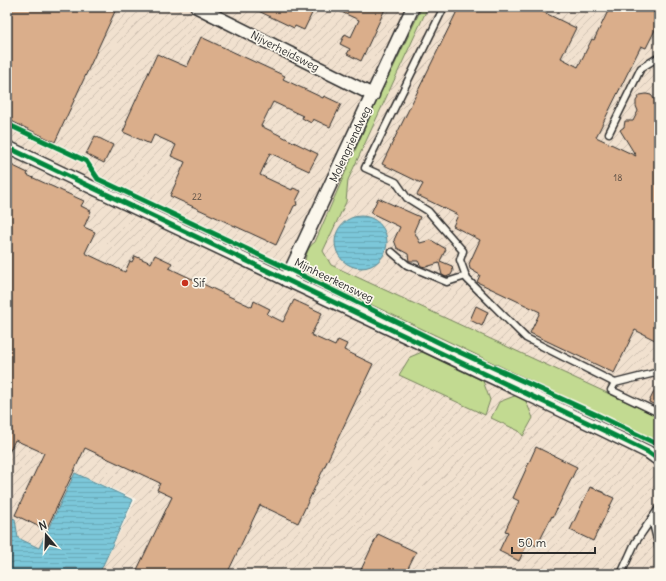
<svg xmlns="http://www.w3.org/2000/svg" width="666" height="581" viewBox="0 0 666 581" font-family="Delius,sans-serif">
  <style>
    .industrial { fill: url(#industrial-furrows) }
    .grass { fill: #c2da91; stroke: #76825e }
    .water { fill: url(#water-rules); stroke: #5b8993 }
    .building { fill: #daae8b; stroke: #2b2b2b }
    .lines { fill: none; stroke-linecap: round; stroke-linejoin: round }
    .lane-casing { stroke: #2b2b2b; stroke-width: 9 }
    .street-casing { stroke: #2b2b2b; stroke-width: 15 }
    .lane { stroke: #fbf7ec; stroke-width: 6 }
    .street { stroke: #fbf7ec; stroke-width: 12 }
    .cycleway-casing { stroke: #fbf7ec; stroke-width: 8 }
    .cycleway { stroke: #00873e; stroke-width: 5 }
    .poi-dot { fill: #c8321e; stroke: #fbf7ec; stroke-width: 1.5 }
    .labels { text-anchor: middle; stroke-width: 3.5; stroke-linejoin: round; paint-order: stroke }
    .number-label { font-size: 9px; fill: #574c43 }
    .street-label { font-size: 11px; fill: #2b2b2b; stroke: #fbf7ec }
    .poi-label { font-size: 11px; fill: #2b2b2b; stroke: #fbf7ec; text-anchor: start }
  </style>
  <defs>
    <pattern id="industrial-furrows" width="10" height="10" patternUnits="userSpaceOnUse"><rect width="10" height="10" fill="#f1e1cf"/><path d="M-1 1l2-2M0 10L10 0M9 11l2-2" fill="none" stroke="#cfc1b2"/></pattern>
    <pattern id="water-rules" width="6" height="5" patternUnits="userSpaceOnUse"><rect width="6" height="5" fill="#7bc7d9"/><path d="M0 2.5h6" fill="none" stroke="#6aabba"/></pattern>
  </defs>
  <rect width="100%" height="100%" fill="#fbf7ec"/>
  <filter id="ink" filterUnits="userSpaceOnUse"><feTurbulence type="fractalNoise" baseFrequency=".025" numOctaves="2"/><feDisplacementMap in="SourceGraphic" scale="8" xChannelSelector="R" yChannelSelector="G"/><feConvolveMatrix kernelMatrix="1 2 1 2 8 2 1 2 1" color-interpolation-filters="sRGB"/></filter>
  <g filter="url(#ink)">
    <polygon class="industrial" points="7,7 659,7 659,574 99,574 136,499 75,473 39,548 18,538 15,519 7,516"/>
    <g class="grass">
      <path d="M422,7H428L348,180L346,202L323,251L331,265L659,417V442L305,273C304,263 305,248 315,242L380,93C381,83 384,76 392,70Z"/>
      <polygon points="422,352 483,381 490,400 485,415 399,375 410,357"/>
      <polygon points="517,395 525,399 533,418 523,436 519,431 491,418 499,402"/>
    </g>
    <g class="water">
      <circle cx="361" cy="242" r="26"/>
      <polygon points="75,473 133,500 99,574 7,574 7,516 15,519 18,538 39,548"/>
    </g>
    <g class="building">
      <polygon points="7,7 117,7 55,142 7,119"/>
      <polygon points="250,7 315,7 304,30 295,26 294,28"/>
      <polygon points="330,7 386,7 361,61 347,54 350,49 340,44 345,34 351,37 359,20"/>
      <polygon points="459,7 533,7 576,28 561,58 578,67 592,39 594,40 610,7 659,7 659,22 646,48 641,46 596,137 636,156 620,130 624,127 625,121 633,121 638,111 636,106 636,101 640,95 646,94 651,95 659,105 659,342 635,330 614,373 530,333 540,312 477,282 480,275 470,269 469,264 480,240 453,226 458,215 417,195 423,184 382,164"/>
      <polygon points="201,37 285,76 283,79 323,98 324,96 341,104 330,127 313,119 311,123 302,118 303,116 273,102 261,126 318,154 309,171 270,153 260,175 292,190 293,188 301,191 296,201 297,205 294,206 276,245 170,196 185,162 171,156 176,145 154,135 150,144 123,132 127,123 126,122 157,54 187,67"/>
      <polygon points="95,136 113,145 104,163 86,154"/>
      <polygon points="7,163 28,173 27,175 84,201 81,206 91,211 84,227 95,232 85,253 125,272 130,261 132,262 135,256 151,263 155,255 172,263 169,268 252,307 254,301 270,309 267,314 283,322 294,300 322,313 311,335 335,346 338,340 347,344 344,350 373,364 298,523 260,505 227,574 135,574 172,497 157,490 160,483 85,448 46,530 15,515 44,453 15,440 7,457"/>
      <polygon points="378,198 420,217 414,231 420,243 431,240 446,249 440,261 452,266 453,271 451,275 446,277 442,275 439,263 426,267 421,266 418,261 409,261 408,254 397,248 394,240 400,227 371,213"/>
      <polygon points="476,306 488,312 482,326 470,320"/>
      <polygon points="659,381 659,407 649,402"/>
      <polygon points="536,447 577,467 553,517 552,516 537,546 528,542 519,561 499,551 508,532 505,531 519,501 513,498"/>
      <polygon points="590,487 605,493 605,494 614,498 593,541 570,530"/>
      <polygon points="378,534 416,552 405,574 359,574"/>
    </g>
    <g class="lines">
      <defs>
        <g id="lane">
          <polyline points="444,7 365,168 396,182 407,198 428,211 463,251 460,260 467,279 526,338 615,383 659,372"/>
          <polyline points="609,133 641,68 659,57"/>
          <polyline points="392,252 407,265 447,282 466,276"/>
          <polyline points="615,383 611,390 659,413"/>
          <polyline points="652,519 659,548"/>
          <polyline points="621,574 635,543 659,508"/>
        </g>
        <g id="street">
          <polyline points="197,7 373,95"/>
          <polyline points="7,147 603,430 648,452 659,460"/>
          <polyline points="286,280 413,7"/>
        </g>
      </defs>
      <use href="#lane" class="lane-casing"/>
      <use href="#street" class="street-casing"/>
      <use href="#lane" class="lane"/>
      <use href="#street" class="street"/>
      <defs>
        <g id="cycleway">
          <polyline points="7,124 86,161 98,179 291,270 446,346 597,415 659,445"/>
          <polyline points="7,147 603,430 648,452 659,460"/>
        </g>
      </defs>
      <use href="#cycleway" class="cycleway-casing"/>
      <use href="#cycleway" class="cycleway"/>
    </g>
  </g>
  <circle class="poi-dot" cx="185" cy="283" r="4"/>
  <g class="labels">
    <g class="number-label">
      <text x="618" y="181">18</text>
      <text x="197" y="200">22</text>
    </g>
    <g class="street-label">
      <text transform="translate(285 51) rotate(27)" y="4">Nijverheidsweg</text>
      <text transform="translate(350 144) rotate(-65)" y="4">Molengriendweg</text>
      <text transform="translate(334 280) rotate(26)" y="4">Mijnheerkensweg</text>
    </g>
    <g class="poi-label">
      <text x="193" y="287">Sif</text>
    </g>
  </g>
  <rect width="666" height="581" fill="none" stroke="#fbf7ec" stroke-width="24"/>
  <rect x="12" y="12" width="642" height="557" fill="none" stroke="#2b2b2b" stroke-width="1.5" filter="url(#ink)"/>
  <g transform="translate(46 535) rotate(341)" stroke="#fbf7ec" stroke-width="3" paint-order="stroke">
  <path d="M0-3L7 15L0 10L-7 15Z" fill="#2b2b2b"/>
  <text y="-6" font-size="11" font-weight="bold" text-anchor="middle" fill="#2b2b2b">N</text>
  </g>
  <path d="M512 547v6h83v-6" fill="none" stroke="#2b2b2b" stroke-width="2"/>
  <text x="518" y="547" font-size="12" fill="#2b2b2b" stroke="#fbf7ec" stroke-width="3" paint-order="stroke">50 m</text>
</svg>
